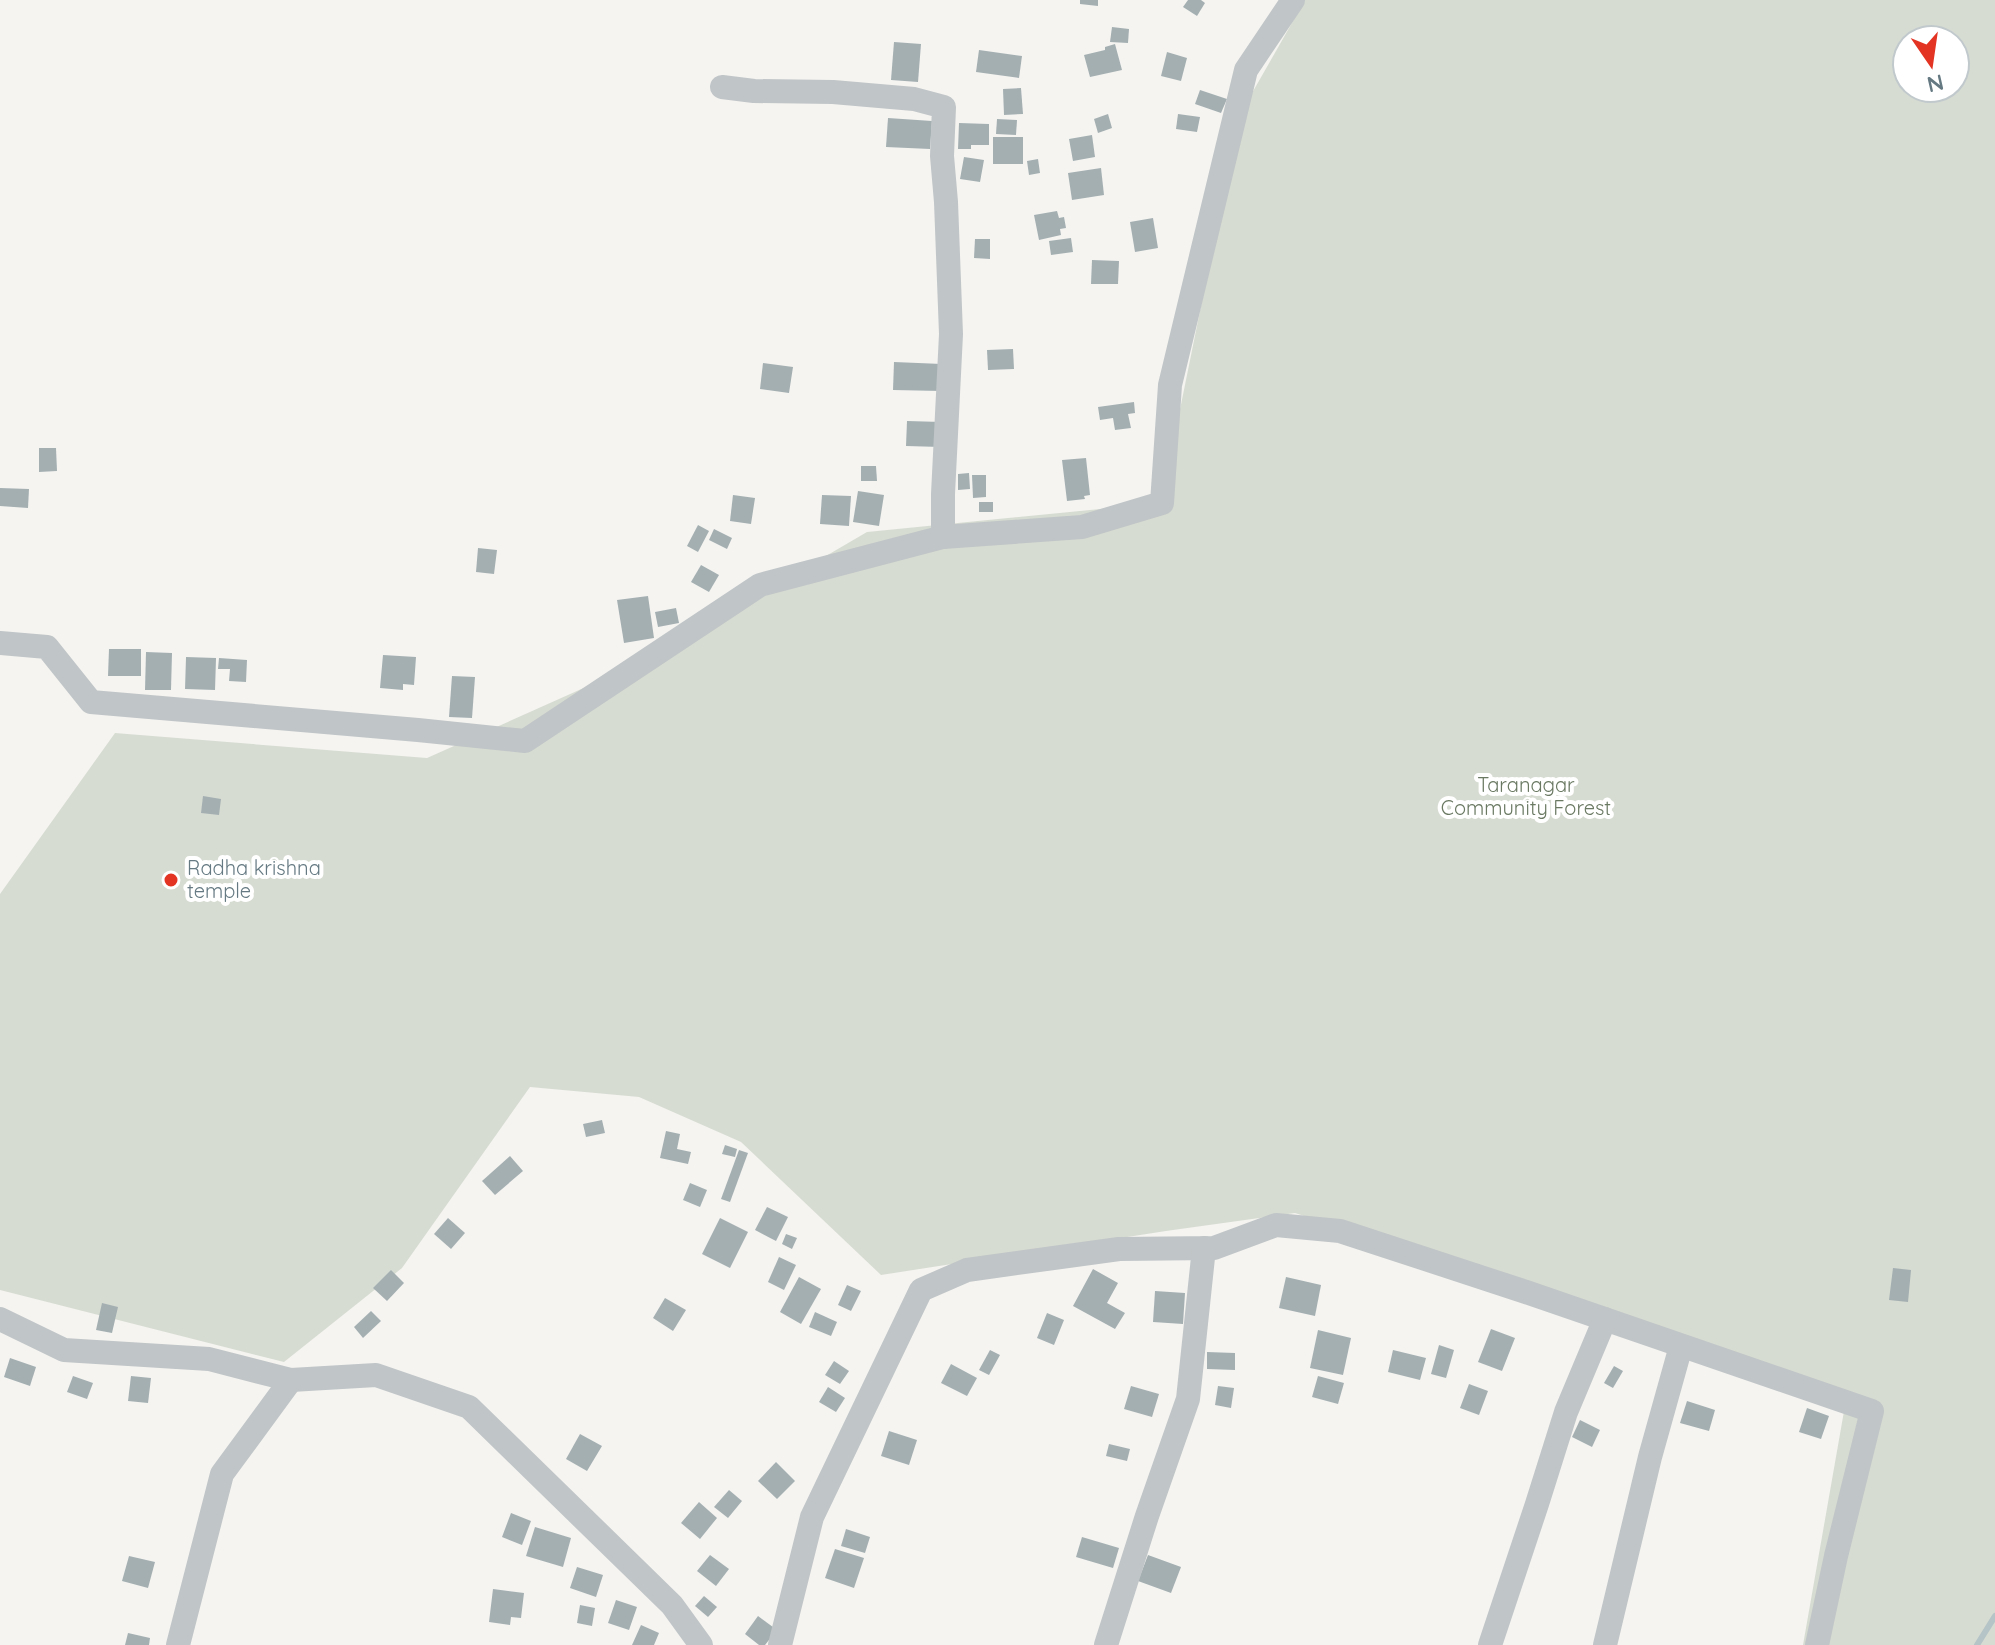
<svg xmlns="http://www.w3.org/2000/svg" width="1995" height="1645" viewBox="0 0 1995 1645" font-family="Quicksand,sans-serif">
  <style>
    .green { fill: #d7dcd2; fill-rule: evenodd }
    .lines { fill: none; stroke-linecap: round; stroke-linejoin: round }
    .stream { stroke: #b5c4c6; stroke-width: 6 }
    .building { fill: #a4afb2 }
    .minor { stroke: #c0c5c7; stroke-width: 24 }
    .poi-dot { fill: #e33423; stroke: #fff; stroke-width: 3 }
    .labels { text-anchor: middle; stroke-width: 8; stroke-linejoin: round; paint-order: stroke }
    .park-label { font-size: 20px; fill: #6a7962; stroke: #fff }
    .poi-label { font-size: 20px; fill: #647982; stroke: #fff; text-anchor: start }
  </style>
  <rect width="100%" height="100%" fill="#f5f4f1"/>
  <path class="green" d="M1305,0H1995V1645H1803L1847,1394L1295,1213L1166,1231L881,1275L741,1142L639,1097L530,1087L402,1268L284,1362L0,1290V894L115,733L427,758L653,657L867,532L1161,503L1240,114ZM1907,40H1955V88H1907Z"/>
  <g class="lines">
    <polyline class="stream" points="1977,1645 1995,1616"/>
  </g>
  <g class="building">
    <polygon points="1080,0 1098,0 1098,6 1080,4"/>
    <polygon points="1188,0 1201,0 1205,3 1197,16 1183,7"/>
    <polygon points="1112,27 1129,29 1128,43 1110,42"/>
    <polygon points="894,42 921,44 918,82 891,80"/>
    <polygon points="1115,44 1122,70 1090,77 1084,55 1105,50 1105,47"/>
    <polygon points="979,50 1022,56 1019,78 976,72"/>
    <polygon points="1167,52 1187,58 1181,81 1161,76"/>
    <polygon points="1021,88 1023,114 1004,115 1003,89"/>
    <polygon points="1200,90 1227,99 1221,113 1195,104"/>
    <polygon points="1108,114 1112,128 1098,133 1094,119"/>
    <polygon points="1178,114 1200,117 1197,132 1176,129"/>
    <polygon points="888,118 932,121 930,149 886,147"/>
    <polygon points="997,119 1017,120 1016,135 996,134"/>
    <polygon points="959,123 989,124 989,145 971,145 971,149 958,149"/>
    <polygon points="1092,135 1095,157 1073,161 1069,139"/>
    <rect x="993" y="137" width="30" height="27"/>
    <polygon points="964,157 984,160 980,182 960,179"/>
    <polygon points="1038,159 1040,173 1029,175 1027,161"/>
    <polygon points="1101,168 1104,195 1072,200 1068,173"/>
    <polygon points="1057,211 1059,218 1064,217 1066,228 1060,229 1061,235 1039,240 1034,215"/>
    <polygon points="1153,218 1158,248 1135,252 1130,222"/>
    <polygon points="1071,238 1073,252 1051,255 1049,241"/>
    <polygon points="975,239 990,239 990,259 974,258"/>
    <polygon points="1092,260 1119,261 1118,284 1091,284"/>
    <polygon points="1013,349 1014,369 988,370 987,350"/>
    <polygon points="894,362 942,364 941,391 893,390"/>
    <polygon points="763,363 793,367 789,393 760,389"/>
    <polygon points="1134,402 1135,413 1128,414 1131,428 1115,430 1113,418 1100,420 1098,407"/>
    <polygon points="907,421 942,422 941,447 906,446"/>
    <polygon points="39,448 56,448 57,471 39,472"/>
    <polygon points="1086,458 1090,495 1084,496 1085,499 1067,501 1062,460"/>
    <polygon points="861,466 876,466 877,481 861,481"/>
    <polygon points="969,473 970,489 958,490 958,474"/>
    <polygon points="972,475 986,475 986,497 973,498"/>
    <polygon points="0,488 29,489 28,508 0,506"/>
    <polygon points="858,491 884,495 879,526 853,522"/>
    <polygon points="733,495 755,498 751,524 730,521"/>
    <polygon points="822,495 851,496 849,526 820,524"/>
    <rect x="979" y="502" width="14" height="10"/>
    <polygon points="698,525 709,531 698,552 687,546"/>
    <polygon points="714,529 732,538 727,549 709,540"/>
    <polygon points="478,548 497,550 494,574 476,572"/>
    <polygon points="701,565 719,575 709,592 691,582"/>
    <polygon points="648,596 654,638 624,643 617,600"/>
    <polygon points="676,608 679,623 658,627 655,612"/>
    <polygon points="109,649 141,649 141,676 108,676"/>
    <polygon points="146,652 172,653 171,690 145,690"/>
    <polygon points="383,655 416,657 414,685 403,684 403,690 380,688"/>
    <polygon points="186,657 216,658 215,690 185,689"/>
    <polygon points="219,658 247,660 246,682 229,681 230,669 218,669"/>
    <polygon points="452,676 475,677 472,718 449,717"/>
    <polygon points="203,796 221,799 219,815 201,813"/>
    <polygon points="602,1120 605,1133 586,1137 583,1124"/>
    <polygon points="666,1131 680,1134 677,1149 691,1152 688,1164 660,1158"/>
    <polygon points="725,1145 737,1149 735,1157 722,1154"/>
    <polygon points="739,1150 748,1153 730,1202 721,1199"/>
    <polygon points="510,1156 523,1171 495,1195 482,1181"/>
    <polygon points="690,1183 707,1190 700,1207 683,1200"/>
    <polygon points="767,1207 788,1217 776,1241 755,1230"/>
    <polygon points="448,1218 465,1233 451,1249 434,1234"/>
    <polygon points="720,1218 748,1232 730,1268 702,1254"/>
    <polygon points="786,1234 797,1238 792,1249 782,1244"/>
    <polygon points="779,1257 796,1265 784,1290 768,1282"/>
    <polygon points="1893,1268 1911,1270 1908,1302 1889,1300"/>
    <polygon points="1093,1269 1118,1283 1107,1303 1125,1313 1115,1329 1073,1306"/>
    <polygon points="391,1270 404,1283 387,1301 373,1288"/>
    <polygon points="799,1277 821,1289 801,1324 780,1312"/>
    <polygon points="1286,1277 1321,1285 1315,1316 1279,1308"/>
    <polygon points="847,1285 861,1291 851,1311 838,1305"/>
    <polygon points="1155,1291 1185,1293 1183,1324 1153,1322"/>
    <polygon points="665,1298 686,1310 673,1331 653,1318"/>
    <polygon points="102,1303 118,1307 112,1333 96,1330"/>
    <polygon points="371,1311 381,1321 363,1338 354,1327"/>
    <polygon points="815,1312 837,1322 831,1336 809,1327"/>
    <polygon points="1047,1313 1064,1320 1054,1345 1037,1338"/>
    <polygon points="1491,1329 1515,1338 1502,1371 1478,1362"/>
    <polygon points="1318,1330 1351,1338 1343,1375 1310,1368"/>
    <polygon points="1439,1345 1454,1350 1446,1378 1431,1374"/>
    <polygon points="990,1350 1000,1355 989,1375 979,1370"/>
    <polygon points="1393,1350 1426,1358 1420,1380 1388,1372"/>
    <polygon points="1207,1352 1235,1353 1235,1370 1207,1369"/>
    <polygon points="10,1358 36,1367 30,1386 4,1377"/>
    <polygon points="834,1361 849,1371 840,1384 825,1375"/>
    <polygon points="951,1364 977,1378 967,1396 941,1383"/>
    <polygon points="1614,1366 1623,1371 1613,1388 1604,1383"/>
    <polygon points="73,1376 93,1383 87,1399 67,1392"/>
    <polygon points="131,1376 151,1378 148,1403 128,1401"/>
    <polygon points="1318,1376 1344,1383 1338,1404 1312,1397"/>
    <polygon points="1469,1384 1488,1391 1479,1415 1460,1408"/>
    <polygon points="1131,1386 1159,1394 1152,1417 1124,1409"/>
    <polygon points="1218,1386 1234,1388 1231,1408 1215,1405"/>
    <polygon points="828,1387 845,1398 836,1412 819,1402"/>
    <polygon points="1687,1401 1715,1410 1709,1431 1680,1423"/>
    <polygon points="1807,1408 1829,1416 1821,1439 1799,1432"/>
    <polygon points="1580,1420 1600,1430 1592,1447 1572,1437"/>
    <polygon points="889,1431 917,1440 909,1465 881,1456"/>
    <polygon points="580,1434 602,1446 587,1471 566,1459"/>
    <polygon points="1109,1444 1130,1449 1127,1461 1106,1456"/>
    <polygon points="776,1462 795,1481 777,1499 758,1481"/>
    <polygon points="729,1490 742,1501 728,1518 714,1507"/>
    <polygon points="699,1502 717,1518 700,1539 681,1523"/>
    <polygon points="511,1513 531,1521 522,1545 502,1537"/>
    <polygon points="535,1527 571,1538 563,1567 526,1556"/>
    <polygon points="846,1529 870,1537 865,1553 841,1546"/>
    <polygon points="1082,1537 1119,1548 1113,1568 1076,1557"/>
    <polygon points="835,1549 864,1558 854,1588 825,1578"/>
    <polygon points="710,1555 729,1569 716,1586 697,1571"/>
    <polygon points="1148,1555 1181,1567 1171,1593 1138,1581"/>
    <polygon points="129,1556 155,1562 148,1588 122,1581"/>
    <polygon points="577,1567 603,1575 596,1597 570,1588"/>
    <polygon points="493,1589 524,1593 521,1618 511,1617 510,1625 489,1622"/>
    <polygon points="704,1596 717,1607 708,1617 695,1606"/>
    <polygon points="616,1600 637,1607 629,1630 608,1623"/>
    <polygon points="580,1605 595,1608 592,1626 577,1623"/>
    <polygon points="758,1616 777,1630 765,1645 759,1645 745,1634"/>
    <polygon points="641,1625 659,1633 654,1645 632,1645"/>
    <polygon points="128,1633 150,1638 149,1645 125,1645"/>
  </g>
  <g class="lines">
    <g class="minor">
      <polyline points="722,87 754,91 833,92 914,99 944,107 942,156 946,202 951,334 943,494 943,537"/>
      <polyline points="0,643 47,647 91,702 418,730 525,741 760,585 943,537 1082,527 1162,503 1170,385 1246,70 1293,0"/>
      <polyline points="0,1319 64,1350 209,1359 291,1380 376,1375 469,1407 672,1605 701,1645"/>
      <polyline points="178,1645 222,1474 291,1380"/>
      <polyline points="780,1645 812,1517 921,1290 967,1270 1119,1249 1214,1248 1276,1225 1340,1231 1526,1292 1872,1411 1836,1556 1817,1645"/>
      <polyline points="1106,1645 1147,1516 1188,1399 1204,1248"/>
      <polyline points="1490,1645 1537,1504 1566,1412 1605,1319"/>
      <polyline points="1605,1645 1650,1457 1681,1346"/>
    </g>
  </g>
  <circle class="poi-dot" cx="171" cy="880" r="8"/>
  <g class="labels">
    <g class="park-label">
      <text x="1526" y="792">Taranagar<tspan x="1526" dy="23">Community Forest</tspan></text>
    </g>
    <g class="poi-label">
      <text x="187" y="875">Radha krishna<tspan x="187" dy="23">temple</tspan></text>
    </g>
  </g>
  <g transform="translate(1931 64) rotate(167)"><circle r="38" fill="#ffffff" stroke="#c1c9cd" stroke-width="2"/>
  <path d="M0-6L14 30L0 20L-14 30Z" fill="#e33423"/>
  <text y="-12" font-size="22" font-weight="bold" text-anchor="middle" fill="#647982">N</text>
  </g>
</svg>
